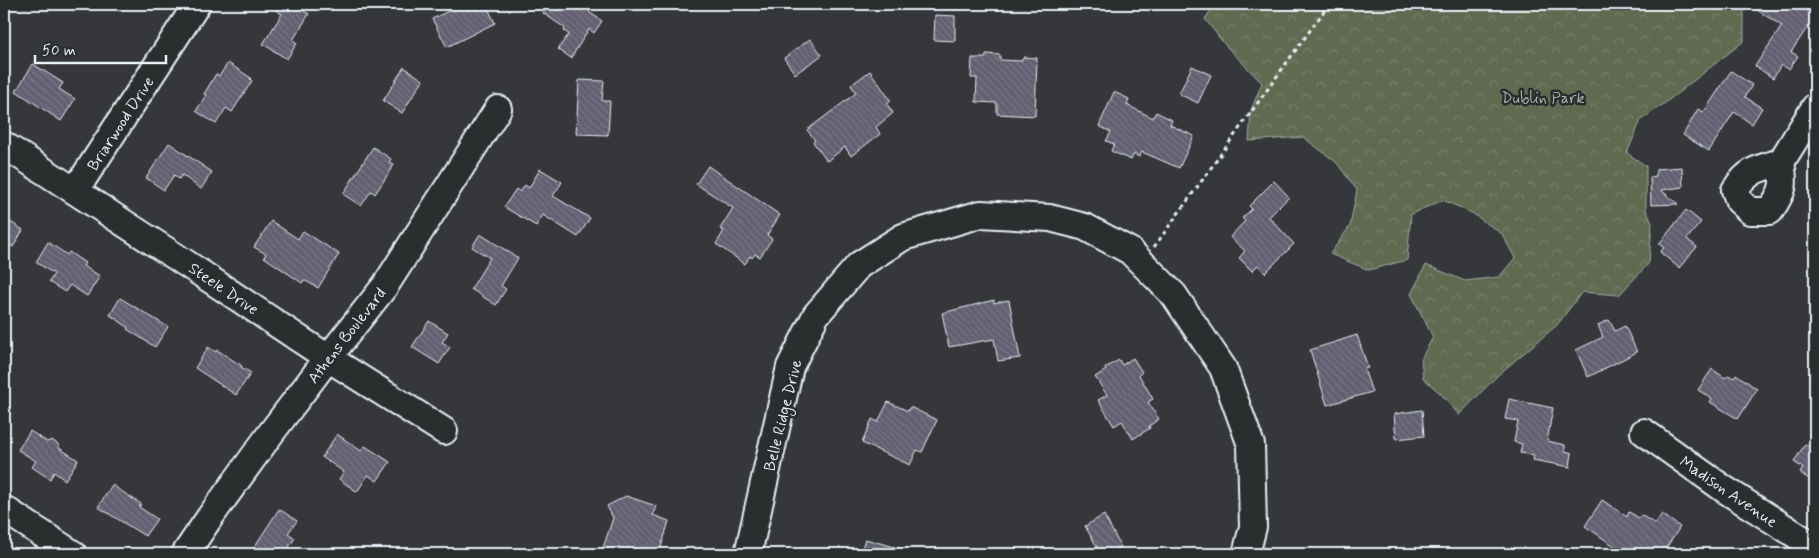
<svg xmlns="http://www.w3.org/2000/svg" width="1819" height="558" viewBox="0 0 1819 558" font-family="Mynerve,sans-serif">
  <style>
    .forest { fill: url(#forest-crowns); stroke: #a4aea4 }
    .building { fill: url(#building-back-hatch); stroke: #e8f1f8 }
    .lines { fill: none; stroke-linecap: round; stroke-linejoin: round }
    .minor-casing { stroke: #e8f1f8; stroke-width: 30 }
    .path { stroke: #e8f1f8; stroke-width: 3; stroke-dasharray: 4 4; stroke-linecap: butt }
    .minor { stroke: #2a2d2e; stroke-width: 26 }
    .labels { text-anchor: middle; stroke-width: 5; stroke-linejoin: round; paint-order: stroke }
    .park-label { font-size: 16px; fill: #abb4ad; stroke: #2a2d2e }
    .street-label { font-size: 16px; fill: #e8f1f8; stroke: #2a2d2e }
  </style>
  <defs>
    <pattern id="forest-crowns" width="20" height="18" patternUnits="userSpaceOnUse" patternTransform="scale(1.25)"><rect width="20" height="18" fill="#606a51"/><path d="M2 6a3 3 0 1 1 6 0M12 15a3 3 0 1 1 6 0" fill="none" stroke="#77806b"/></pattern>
    <pattern id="building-back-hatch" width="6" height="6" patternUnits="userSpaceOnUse" patternTransform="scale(1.25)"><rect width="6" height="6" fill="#625e70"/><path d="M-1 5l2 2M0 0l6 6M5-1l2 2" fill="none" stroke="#787685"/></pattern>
  </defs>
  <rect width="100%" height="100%" fill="#35373b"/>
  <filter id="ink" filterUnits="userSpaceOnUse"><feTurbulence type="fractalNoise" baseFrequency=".02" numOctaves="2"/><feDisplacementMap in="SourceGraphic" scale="10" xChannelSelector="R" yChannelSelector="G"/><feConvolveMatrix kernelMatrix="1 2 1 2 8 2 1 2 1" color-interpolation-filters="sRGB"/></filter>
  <g filter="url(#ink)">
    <polygon class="forest" points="1215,4 1744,4 1744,41 1665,103 1641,120 1627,153 1646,166 1646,210 1652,223 1649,263 1619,295 1582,292 1557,325 1498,375 1459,415 1441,394 1423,378 1421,359 1433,337 1411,294 1426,265 1465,281 1499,277 1515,258 1502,234 1472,213 1443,200 1411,214 1407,260 1369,270 1330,254 1350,226 1357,190 1336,162 1303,137 1249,141 1251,110 1262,83 1225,45 1205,19"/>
    <g class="building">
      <polygon points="266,4 293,4 309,14 293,40 297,43 287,59 263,44 282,14"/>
      <polygon points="463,4 466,9 477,4 486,4 495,23 447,47 432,19"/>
      <polygon points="549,4 595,4 589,12 602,21 594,33 589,29 571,58 558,49 569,34 564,31 565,28 543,13"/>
      <polygon points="1748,4 1797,4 1815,16 1791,52 1798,56 1789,69 1781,65 1773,78 1755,66 1782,26"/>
      <polygon points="935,15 955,16 955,41 934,40"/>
      <polygon points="810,39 822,55 795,74 784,58"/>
      <polygon points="986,54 1000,55 1000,60 1021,61 1024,57 1037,58 1035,116 997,114 997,103 976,102 977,78 971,78 972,58 986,58"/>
      <polygon points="228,63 251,78 250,79 252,81 232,112 226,108 216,124 196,111 206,95 204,94 216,74 219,76"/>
      <polygon points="33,64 63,83 59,89 75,99 61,121 16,91"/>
      <polygon points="1192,66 1211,75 1198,103 1179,94"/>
      <polygon points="404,67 423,80 402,113 383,101"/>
      <polygon points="870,71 891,101 887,104 893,113 876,127 880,134 851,156 845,147 827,161 813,142 815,140 807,130 856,93 851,85"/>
      <polygon points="1731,71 1752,85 1745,97 1762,108 1752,124 1734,112 1709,151 1683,135 1698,109 1704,112"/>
      <polygon points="579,80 604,81 602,101 610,101 608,135 576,134"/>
      <polygon points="1114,92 1129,99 1127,105 1153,118 1156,112 1172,120 1170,125 1194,136 1179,168 1142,152 1139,157 1134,154 1131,160 1111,151 1114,144 1106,141 1111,132 1099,126"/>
      <polygon points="169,143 212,172 201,189 182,175 179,179 174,175 164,190 146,178"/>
      <polygon points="373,147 391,159 389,162 394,165 375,194 371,191 361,206 343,194"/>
      <polygon points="708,166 780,215 767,235 772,239 760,257 755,254 752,258 750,256 745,264 716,244 724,231 720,229 733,208 696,184"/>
      <polygon points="1682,167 1683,187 1661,190 1678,204 1651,205 1650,177 1656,176 1656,169"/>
      <polygon points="540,169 562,182 553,196 590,218 578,237 543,215 536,226 504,207 516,189 520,192 525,185 529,188"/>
      <polygon points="1274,181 1289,197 1269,217 1294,244 1265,273 1258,265 1252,271 1239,258 1245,251 1230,237 1245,221 1242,218 1252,209 1249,206"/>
      <polygon points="1686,210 1701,222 1687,239 1697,247 1679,268 1660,252 1664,248 1659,244"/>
      <polygon points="4,218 23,230 13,247 4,241"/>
      <polygon points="271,221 298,239 303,231 339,254 318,288 304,280 302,283 264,257 266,254 254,247"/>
      <polygon points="480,234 518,258 501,286 506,289 496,305 471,289 490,258 472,247"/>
      <polygon points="48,242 67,255 69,252 85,263 83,266 100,276 87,296 70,285 65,292 49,282 54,274 36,262"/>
      <polygon points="120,298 168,327 155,347 127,329 128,327 110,315"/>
      <polygon points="994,300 994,303 1009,300 1020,358 998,361 994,339 949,347 942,313"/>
      <polygon points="1609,320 1615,331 1625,326 1637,352 1588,377 1576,350 1603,337 1598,325"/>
      <polygon points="429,321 448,333 442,342 450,347 439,364 412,347"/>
      <polygon points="1357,335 1368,368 1364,369 1372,392 1327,405 1310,350"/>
      <polygon points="208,347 216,352 217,350 242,366 241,367 251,373 236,395 195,368"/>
      <polygon points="1133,358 1142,372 1139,375 1153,399 1148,402 1159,419 1149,426 1150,428 1133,439 1122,421 1114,426 1098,400 1107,395 1095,377 1106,370 1105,368 1119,360 1122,365"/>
      <polygon points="1712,369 1725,378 1728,375 1734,378 1736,374 1757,389 1738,419 1710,402 1712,399 1698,390"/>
      <polygon points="1509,399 1553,408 1547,441 1565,445 1565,451 1572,453 1570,467 1533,460 1534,455 1520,453 1522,444 1514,442 1518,421 1505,419"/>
      <polygon points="888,402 908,411 910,407 937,420 922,452 917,450 910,465 862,443 872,419 878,422"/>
      <polygon points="1422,410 1424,436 1396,439 1394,414"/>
      <polygon points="30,431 47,442 52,440 59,445 59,448 78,460 65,480 54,472 50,479 32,467 36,461 18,450"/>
      <polygon points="337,434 361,451 365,446 390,462 377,481 368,475 357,492 339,479 344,472 322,457"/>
      <polygon points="1805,444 1814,450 1815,448 1815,483 1800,473 1803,468 1794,462"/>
      <polygon points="112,485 141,504 139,507 157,519 145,536 98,507"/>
      <polygon points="626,496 656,506 653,515 669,521 659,554 601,554 613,518 607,506"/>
      <polygon points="1602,500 1627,517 1629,512 1639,518 1641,515 1655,524 1662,514 1680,527 1662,554 1626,554 1585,526"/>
      <polygon points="279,509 297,521 288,533 295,538 284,554 261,554 253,549"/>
      <polygon points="1104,515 1121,547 1116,549 1119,554 1101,554 1085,526"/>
      <polygon points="865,539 906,550 906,554 860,554"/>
    </g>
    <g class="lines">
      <defs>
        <g id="minor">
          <polyline points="4,145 187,264 328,358 444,431"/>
          <path d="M1781,162C1785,186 1784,190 1770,211H1750L1739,201L1735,190C1748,170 1759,168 1781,162Z"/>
          <polyline points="1781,162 1815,107"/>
          <polyline points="75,191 197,4"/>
          <polyline points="1644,432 1724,489 1815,547"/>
          <polyline points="4,509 73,554"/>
          <polyline points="185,554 210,517 271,433 328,358 385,286 498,109"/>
          <polyline points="748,554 790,367 816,315 859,265 903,237 981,214 1050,218 1085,227 1130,251 1174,295 1223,368 1251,445 1253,527 1246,554"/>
        </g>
      </defs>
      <use href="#minor" class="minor-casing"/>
      <polyline class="path" points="1154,247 1329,4"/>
      <use href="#minor" class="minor"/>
    </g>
  </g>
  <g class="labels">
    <g class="park-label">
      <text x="1543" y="103">Dublin Park</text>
    </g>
    <g class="street-label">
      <text transform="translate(120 123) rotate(-57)" y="6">Briarwood Drive</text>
      <text transform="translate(224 288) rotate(34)" y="6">Steele Drive</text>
      <text transform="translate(346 335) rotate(-52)" y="6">Athens Boulevard</text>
      <text transform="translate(782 415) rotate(-76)" y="6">Belle Ridge Drive</text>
      <text transform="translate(1729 491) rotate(34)" y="6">Madison Avenue</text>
    </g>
  </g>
  <rect width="1819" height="558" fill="none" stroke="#2a2d2e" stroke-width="20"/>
  <rect x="10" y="10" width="1799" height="538" fill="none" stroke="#e8f1f8" stroke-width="2" filter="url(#ink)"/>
  <path d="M35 55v8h131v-8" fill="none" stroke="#e8f1f8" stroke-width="2.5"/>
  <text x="42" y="55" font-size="15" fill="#e8f1f8" stroke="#2a2d2e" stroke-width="4" paint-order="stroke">50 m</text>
</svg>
